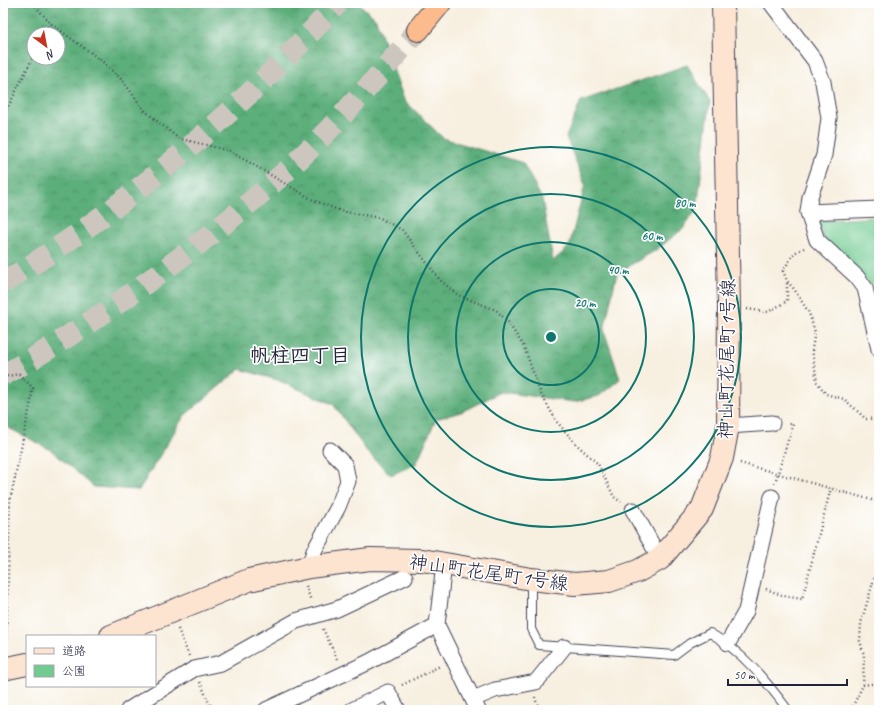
<svg xmlns="http://www.w3.org/2000/svg" width="882" height="713" viewBox="0 0 882 713" font-family="Caveat,'Klee One',sans-serif">
  <style>
    .forest { fill: url(#forest-crowns); stroke: #3f685a; fill-rule: evenodd }
    .park { fill: #71ca90; stroke: #4a7666 }
    .lines { fill: none; stroke-linecap: round; stroke-linejoin: round }
    .highway-tunnel { stroke: #ccc6be; stroke-width: 22; stroke-dasharray: 22 11; stroke-linecap: butt }
    .lane-casing { stroke: #424154; stroke-width: 10 }
    .street-casing { stroke: #424154; stroke-width: 17 }
    .secondary-casing { stroke: #424154; stroke-width: 24 }
    .highway-casing { stroke: #424154; stroke-width: 24 }
    .path { stroke: #424154; stroke-width: 2.5; stroke-dasharray: 1 3; stroke-linecap: butt }
    .lane { stroke: #fff; stroke-width: 8 }
    .street { stroke: #fff; stroke-width: 15 }
    .secondary { stroke: #fde4d1; stroke-width: 22 }
    .highway { stroke: #fbbb8c; stroke-width: 22 }
    .ring { fill: none; stroke: #0f766e; stroke-width: 2 }
    .labels { text-anchor: middle; stroke-width: 3.5; stroke-linejoin: round; paint-order: stroke }
    .street-label { font-size: 19px; fill: #22223b; stroke: #fff }
    .neighbourhood-label { font-size: 20px; font-weight: bold; fill: #22223b; stroke: #fff }
    .centre { fill: #0f766e; stroke: #fff; stroke-width: 2 }
    .ring-label { font-size: 12px; text-anchor: middle; font-weight: bold; fill: #0f766e; stroke: #fff; stroke-width: 3.5; stroke-linejoin: round; paint-order: stroke }
  </style>
  <defs>
    <pattern id="forest-crowns" width="20" height="18" patternUnits="userSpaceOnUse"><rect width="20" height="18" fill="#5cae7a"/><path d="M2 6a3 3 0 1 1 6 0M12 15a3 3 0 1 1 6 0" fill="none" stroke="#4c8d65"/></pattern>
  </defs>
  <rect width="100%" height="100%" fill="#fff"/>
  <filter id="ink" filterUnits="userSpaceOnUse"><feTurbulence type="fractalNoise" baseFrequency=".025" numOctaves="2"/><feDisplacementMap in="SourceGraphic" scale="8" xChannelSelector="R" yChannelSelector="G"/><feConvolveMatrix kernelMatrix="1 2 1 2 8 2 1 2 1" color-interpolation-filters="sRGB"/></filter>
  <filter id="wash" filterUnits="userSpaceOnUse"><feTurbulence type="fractalNoise" baseFrequency=".012" numOctaves="4" result="noise"/><feDisplacementMap in="SourceGraphic" scale="16" xChannelSelector="R" yChannelSelector="G"/><feGaussianBlur stdDeviation="0.9" result="paint"/><feColorMatrix in="noise" values="0 0 0 0 0 0 0 0 0 0 0 0 0 0 0 0 0 1.4 0 .05"/><feComposite in="paint" operator="in"/></filter>
  <g filter="url(#wash)">
    <rect width="100%" height="100%" fill="#f7efdf"/>
    <path class="forest" d="M3,3H358L376,19L404,100L443,138L523,163L542,199L553,261L569,247L585,185L566,137L581,101L687,65L710,102L697,209L684,228L656,250L617,273L604,330L620,379L599,396L574,402L501,392L461,412L436,419L416,464L391,475L369,454L333,404L277,380L240,369L184,416L139,490L94,487L51,450L3,425ZM34,34H58V58H34Z"/>
    <polygon class="park" points="879,217 879,282 870,284 823,238 818,221"/>
  </g>
  <g filter="url(#ink)">
    <g class="lines">
      <g class="highway-tunnel">
        <path d="M3,283C127,207 240,111 338,3"/>
        <path d="M3,375C43,354 81,328 118,303C179,260 238,215 293,165C338,123 378,76 418,30"/>
      </g>
      <defs>
        <path id="lane" d="M531,580V629L539,645L674,655L690,643L710,633C742,651 766,681 788,710"/>
        <g id="street">
          <polyline points="771,3 815,61 823,82 829,118 824,155 810,197 808,212 811,222 817,240 857,277 865,288 879,349"/>
          <polyline points="808,212 879,209"/>
          <polyline points="728,426 772,423"/>
          <polyline points="633,510 660,559"/>
          <polyline points="309,567 314,551 338,507 348,481 345,465 330,450"/>
          <polyline points="437,625 478,710"/>
          <polyline points="728,643 746,611 772,497"/>
          <polyline points="473,699 495,690 536,682 564,647"/>
          <polyline points="128,710 194,669 221,663 296,621 337,609 405,577"/>
          <polyline points="266,710 369,662 437,625 444,564"/>
          <polyline points="352,710 388,692 398,710"/>
        </g>
        <g id="secondary">
          <polyline points="111,636 249,580 309,567 370,559 422,560 531,579 575,584 609,581 638,571 660,559 702,509 722,458 728,426 729,306 723,3"/>
          <polyline points="3,669 27,664"/>
        </g>
        <polyline id="highway" points="418,30 440,3"/>
      </defs>
      <use href="#lane" class="lane-casing"/>
      <use href="#street" class="street-casing"/>
      <use href="#secondary" class="secondary-casing"/>
      <use href="#highway" class="highway-casing"/>
      <g class="path">
        <polyline points="33,3 50,23 102,61 122,80 145,111 178,138 230,151 313,200 341,211 380,218 402,230 440,280 458,295 496,310 508,322 524,347 541,394 557,422 576,444 598,464 614,497 621,502"/>
        <polyline points="44,34 50,23"/>
        <polyline points="3,117 34,55"/>
        <polyline points="804,248 794,253 783,271 787,281 794,289 809,313 815,332 812,349 817,382 826,394 844,399 866,419 879,418"/>
        <polyline points="747,309 768,312 787,301 787,281"/>
        <polyline points="3,377 19,374 33,388 30,406 10,501 6,651"/>
        <polyline points="740,463 879,502"/>
        <polyline points="775,483 793,424 787,424"/>
        <polyline points="306,586 311,601"/>
        <polyline points="766,589 784,596 802,599 831,488"/>
        <polyline points="178,629 189,656"/>
        <polyline points="323,629 338,661"/>
        <polyline points="200,682 212,710"/>
        <polyline points="402,685 440,666"/>
        <polyline points="863,685 879,683"/>
        <polyline points="3,693 6,710"/>
        <polyline points="535,697 537,704 546,710"/>
        <polyline points="564,710 567,710"/>
        <polyline points="851,710 863,685 864,655 860,641 861,623 879,562"/>
      </g>
      <use href="#lane" class="lane"/>
      <use href="#street" class="street"/>
      <use href="#secondary" class="secondary"/>
      <use href="#highway" class="highway"/>
    </g>
  </g>
  <g class="ring">
    <circle cx="551" cy="337" r="48"/>
    <circle cx="551" cy="337" r="95"/>
    <circle cx="551" cy="337" r="143"/>
    <circle cx="551" cy="337" r="190"/>
  </g>
  <g class="labels">
    <g class="street-label">
      <text transform="translate(726 359) rotate(-89)" y="7">神山町花尾町1号線</text>
      <text transform="translate(489 572) rotate(8)" y="7">神山町花尾町1号線</text>
    </g>
    <g class="neighbourhood-label">
      <text x="300" y="362">帆柱四丁目</text>
    </g>
  </g>
  <circle cx="551" cy="337" r="6" class="centre"/>
  <g class="ring-label">
    <text x="685" y="207">80 m</text>
    <text x="652" y="240">60 m</text>
    <text x="618" y="274">40 m</text>
    <text x="585" y="307">20 m</text>
  </g>
  <rect width="882" height="713" fill="none" stroke="#fff" stroke-width="16"/>
  <rect x="26" y="635" width="130" height="52" fill="#ffffff" stroke="#a7a7b1"/>
  <rect x="34" y="648" width="20" height="6" fill="#fde4d1" stroke="#a7a7b1"/>
  <text x="62" y="655" font-size="12" fill="#22223b">道路</text>
  <rect x="34" y="665" width="20" height="12" fill="#71ca90" stroke="#a7a7b1"/>
  <text x="62" y="675" font-size="12" fill="#22223b">公園</text>
  <g transform="translate(46 46) rotate(148)"><circle r="19" fill="#ffffff" stroke="#a7a7b1"/>
  <path d="M0-3L7 15L0 10L-7 15Z" fill="#c8321e"/>
  <text y="-6" font-size="11" font-weight="bold" text-anchor="middle" fill="#22223b">N</text>
  </g>
  <path d="M728 679v6h119v-6" fill="none" stroke="#22223b" stroke-width="2"/>
  <text x="734" y="679" font-size="12" fill="#22223b" stroke="#ffffff" stroke-width="3" paint-order="stroke">50 m</text>
</svg>
